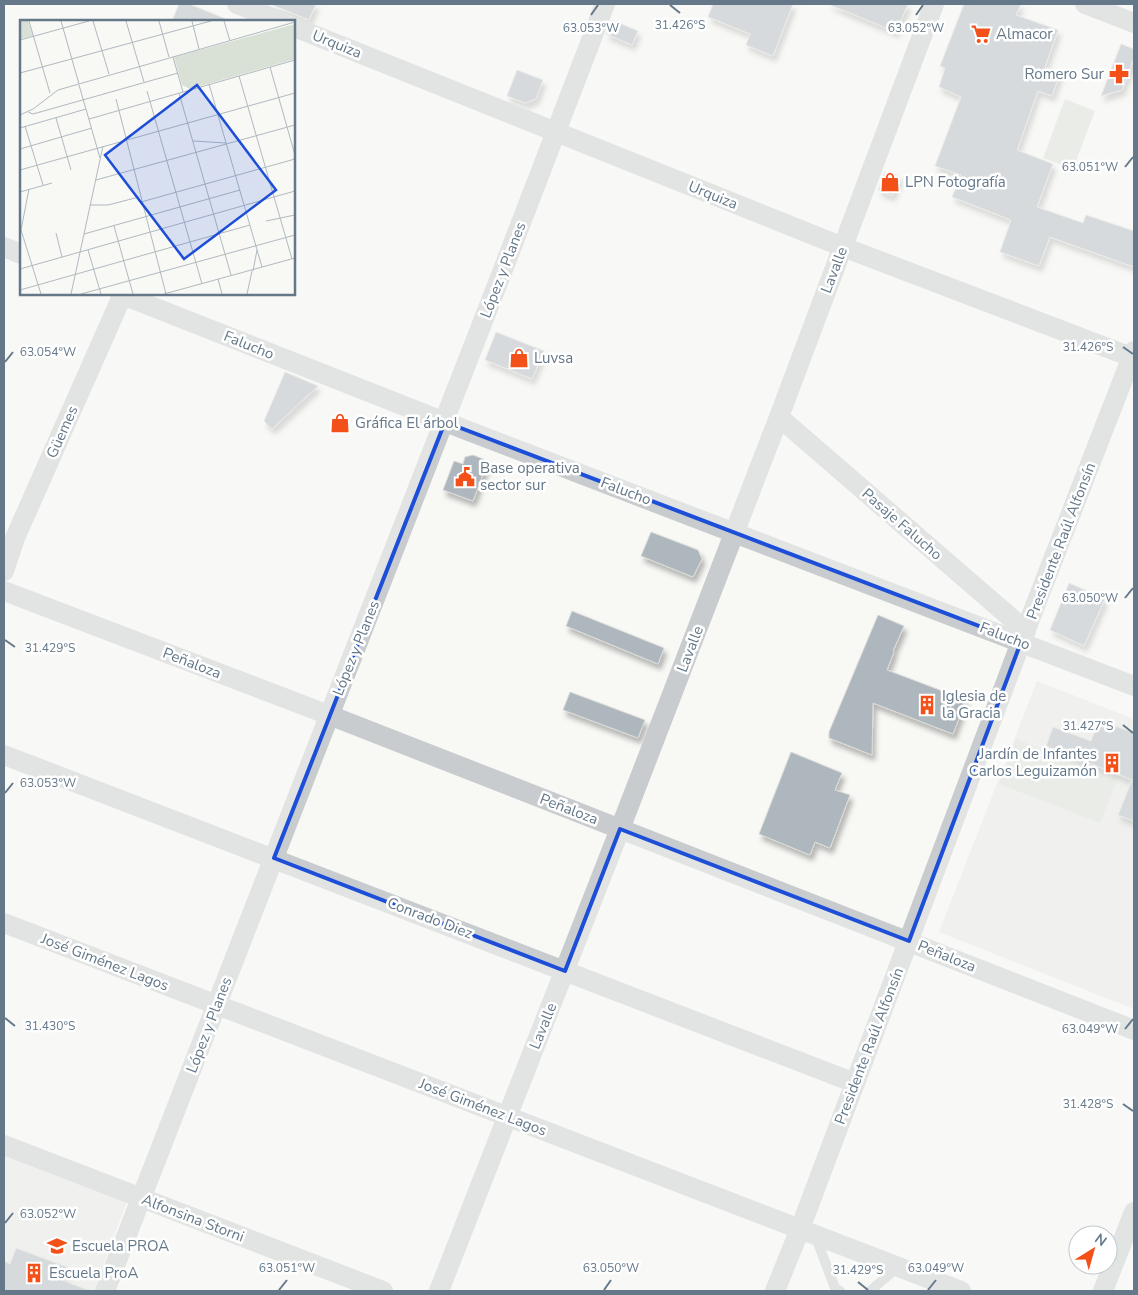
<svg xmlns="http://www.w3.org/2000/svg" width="1138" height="1295" viewBox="0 0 1138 1295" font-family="'Nunito Sans',sans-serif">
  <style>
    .built { fill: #e6e7e6 }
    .green { fill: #d9e1d6 }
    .building { fill: #aeb7bd; stroke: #dadad7; filter: url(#shadow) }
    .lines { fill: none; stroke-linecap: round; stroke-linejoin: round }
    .lane { stroke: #c8cccf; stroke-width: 10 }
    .street { stroke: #c8cccf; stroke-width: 20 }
    .marked { fill: none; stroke: #1d4ed8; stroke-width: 4; stroke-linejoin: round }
    .ticks { fill: none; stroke: #647889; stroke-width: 2 }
    .labels { text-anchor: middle; stroke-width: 5; stroke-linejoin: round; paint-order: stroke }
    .poi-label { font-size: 15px; fill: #647889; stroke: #fff; text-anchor: start }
    .street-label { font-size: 15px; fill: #647889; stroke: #fff }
    .inset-road { fill: none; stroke: #b0b9c0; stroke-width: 1 }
    .view { fill: #1d4ed8; fill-opacity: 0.15; stroke: #1d4ed8; stroke-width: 2.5 }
    .inset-edge { fill: none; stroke: #647889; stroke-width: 2.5 }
    .ticks-label { font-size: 12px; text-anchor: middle; fill: #647889; stroke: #fff; stroke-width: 5; stroke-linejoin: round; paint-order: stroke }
  </style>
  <defs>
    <filter id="shadow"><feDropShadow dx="3" dy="5.5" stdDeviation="2.5" flood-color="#0004"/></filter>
  </defs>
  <rect width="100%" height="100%" fill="#f8f8f5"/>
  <g class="built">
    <polygon points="1037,681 1134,719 1134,1009 939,932"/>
    <polygon points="4,1155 127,1201 94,1291 4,1291"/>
  </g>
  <g class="green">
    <polygon points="1065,99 1095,111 1073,169 1043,158"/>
    <polygon points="1016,739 1118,778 1100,823 999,784"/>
  </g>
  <g class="building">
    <polygon points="179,4 189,4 231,21 172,21"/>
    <polygon points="270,4 316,4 309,20"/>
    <polygon points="713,4 793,4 773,56 746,45 750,34 708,17"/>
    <polygon points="828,4 908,4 896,32"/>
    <polygon points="964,4 1021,4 1016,15 1058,30 1045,67 1060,73 1052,96 1038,91 1017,150 1053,164 1037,207 1083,223 1086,215 1134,231 1134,267 1050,237 1039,266 1000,252 1011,220 952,197 961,175 935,166 961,97 939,87 945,68 940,66"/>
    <polygon points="612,20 638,31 632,45 606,34"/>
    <polygon points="1121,44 1134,49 1134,58 1122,90 1101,96"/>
    <polygon points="517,70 543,80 536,99 525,103 507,96"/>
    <polygon points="885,172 900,177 892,196 878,190"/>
    <polygon points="496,332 544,351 532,379 485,360"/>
    <polygon points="285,372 318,386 272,429 264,421"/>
    <polygon points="473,455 488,461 473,501 443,490 454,461 463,464 465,457"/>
    <polygon points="651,532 698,550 702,559 693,577 641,556"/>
    <polygon points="1069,583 1105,599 1084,646 1050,630"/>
    <polygon points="572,611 664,648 658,664 566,626"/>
    <polygon points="878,615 904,626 893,651 894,652 887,670 966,700 953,734 873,703 872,755 829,738 829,732"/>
    <polygon points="570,692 645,720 638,738 563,710"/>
    <polygon points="1099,720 1134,733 1134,821 1118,815 1132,780 1046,746 1053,727 1091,741"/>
    <polygon points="791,752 842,773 835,790 850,795 830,848 815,842 810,855 759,834"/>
    <polygon points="16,1248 67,1267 62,1280 88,1290 88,1291 4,1291 4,1261 10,1264"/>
  </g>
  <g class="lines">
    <g class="lane">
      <polyline points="815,1235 835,1288 840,1291"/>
      <polyline points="870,1291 898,1267"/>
    </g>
    <g class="street">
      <polyline points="237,4 280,21"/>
      <polyline points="1085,4 1134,23"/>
      <polyline points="294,27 843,247 1134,358"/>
      <polyline points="4,247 21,254"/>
      <polyline points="120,294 445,422 1134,686"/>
      <polyline points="779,417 1026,631"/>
      <polyline points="4,571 15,538 123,294"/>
      <polyline points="4,591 329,715 1134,1030"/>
      <polyline points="4,755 855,1083"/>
      <polyline points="4,923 961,1291"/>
      <polyline points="4,1145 383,1291"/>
      <path d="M105,1291C272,862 441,434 605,4"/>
      <polyline points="439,1291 620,829 779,417 934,4"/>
      <polyline points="775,1291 800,1229 1021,642 1134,351"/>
      <polyline points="1103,1291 1134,1212"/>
    </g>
  </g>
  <path d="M0 0H1138V1295H0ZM445,422L1021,642L909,941L620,829L565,971L274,858Z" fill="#f8f8f5" fill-opacity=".55" fill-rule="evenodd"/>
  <path class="marked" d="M445,422L1021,642L909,941L620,829L565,971L274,858Z"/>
  <path class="ticks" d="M670,5L680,13M591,15L598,5M916,15L923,5M1125,167L1133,157M1123,347L1133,354M5,362L13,352M1125,598L1133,588M5,640L15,647M1123,725L1133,733M5,793L13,783M5,1018L15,1026M1125,1029L1133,1019M1123,1104L1133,1111M5,1223L13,1213M858,1282L868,1290M279,1290L287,1280M604,1290L611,1280M928,1290L936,1280"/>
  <defs>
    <symbol id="supermarket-bare" viewBox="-9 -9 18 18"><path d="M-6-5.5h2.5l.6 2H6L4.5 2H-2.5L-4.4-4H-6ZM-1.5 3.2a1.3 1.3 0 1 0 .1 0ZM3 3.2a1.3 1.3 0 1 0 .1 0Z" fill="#f4501a" stroke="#fff" stroke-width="2.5" paint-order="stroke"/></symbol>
    <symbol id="pharmacy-bare" viewBox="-9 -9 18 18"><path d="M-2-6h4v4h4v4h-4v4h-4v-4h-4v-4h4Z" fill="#f4501a" stroke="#fff" stroke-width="2.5" paint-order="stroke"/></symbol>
    <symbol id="shop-bare" viewBox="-9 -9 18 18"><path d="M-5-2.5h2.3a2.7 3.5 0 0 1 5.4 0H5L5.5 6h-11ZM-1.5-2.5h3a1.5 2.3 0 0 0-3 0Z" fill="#f4501a" stroke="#fff" stroke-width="2.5" paint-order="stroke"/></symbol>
    <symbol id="civic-bare" viewBox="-9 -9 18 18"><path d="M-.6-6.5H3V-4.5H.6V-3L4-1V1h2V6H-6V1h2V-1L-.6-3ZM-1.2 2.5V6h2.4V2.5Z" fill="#f4501a" stroke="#fff" stroke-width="2.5" paint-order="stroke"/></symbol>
    <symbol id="building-bare" viewBox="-9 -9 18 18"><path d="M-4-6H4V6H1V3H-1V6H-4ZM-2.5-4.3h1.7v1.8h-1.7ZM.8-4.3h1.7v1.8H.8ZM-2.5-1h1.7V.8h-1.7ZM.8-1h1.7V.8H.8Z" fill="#f4501a" stroke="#fff" stroke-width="2.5" paint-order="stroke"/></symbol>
    <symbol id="school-bare" viewBox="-9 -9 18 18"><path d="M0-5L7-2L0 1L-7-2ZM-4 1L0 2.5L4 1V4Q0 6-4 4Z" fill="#f4501a" stroke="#fff" stroke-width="2.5" paint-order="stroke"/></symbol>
  </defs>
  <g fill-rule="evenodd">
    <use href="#supermarket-bare" x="967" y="20" width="28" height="28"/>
    <use href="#pharmacy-bare" x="1105" y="60" width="28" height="28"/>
    <use href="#shop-bare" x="876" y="168" width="28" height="28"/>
    <use href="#shop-bare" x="505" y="344" width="28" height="28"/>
    <use href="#shop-bare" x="326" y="409" width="28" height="28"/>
    <use href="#civic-bare" x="451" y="463" width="28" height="28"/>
    <use href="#building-bare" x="913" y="691" width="28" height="28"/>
    <use href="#building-bare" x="1098" y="749" width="28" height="28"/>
    <use href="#school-bare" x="43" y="1232" width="28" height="28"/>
    <use href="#building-bare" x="20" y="1259" width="28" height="28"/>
  </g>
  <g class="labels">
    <g class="poi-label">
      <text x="996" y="39">Almacor</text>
      <text x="1104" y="79" text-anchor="end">Romero Sur</text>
      <text x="905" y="187">LPN Fotografía</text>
      <text x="534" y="363">Luvsa</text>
      <text x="355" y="428">Gráfica El árbol</text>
      <text x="480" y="473">Base operativa<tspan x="480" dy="17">sector sur</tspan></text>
      <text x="942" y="701">Iglesia de<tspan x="942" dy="17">la Gracia</tspan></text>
      <text x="1097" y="759" text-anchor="end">Jardín de Infantes<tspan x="1097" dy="17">Carlos Leguizamón</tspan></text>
      <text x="72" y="1251">Escuela PROA</text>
      <text x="49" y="1278">Escuela ProA</text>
    </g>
    <g class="street-label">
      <text transform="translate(337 44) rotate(22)" y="5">Urquiza</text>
      <text transform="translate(713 195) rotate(22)" y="5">Urquiza</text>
      <text transform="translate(503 270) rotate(-69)" y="5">López y Planes</text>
      <text transform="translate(834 270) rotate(-69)" y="5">Lavalle</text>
      <text transform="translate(249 345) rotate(22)" y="5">Falucho</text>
      <text transform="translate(62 432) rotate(-66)" y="5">Güemes</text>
      <text transform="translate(626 491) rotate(21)" y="5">Falucho</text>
      <text transform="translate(902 524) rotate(41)" y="5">Pasaje Falucho</text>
      <text transform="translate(1061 541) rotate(-69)" y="5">Presidente Raúl Alfonsín</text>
      <text transform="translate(1005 636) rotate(21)" y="5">Falucho</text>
      <text transform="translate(356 648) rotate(-68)" y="5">López y Planes</text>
      <text transform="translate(690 649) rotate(-69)" y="5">Lavalle</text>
      <text transform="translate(192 663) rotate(21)" y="5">Peñaloza</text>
      <text transform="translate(569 809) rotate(21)" y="5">Peñaloza</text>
      <text transform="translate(430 918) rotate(21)" y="5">Conrado Diez</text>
      <text transform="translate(947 956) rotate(22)" y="5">Peñaloza</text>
      <text transform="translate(105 962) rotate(21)" y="5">José Giménez Lagos</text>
      <text transform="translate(209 1025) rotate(-69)" y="5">López y Planes</text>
      <text transform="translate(543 1026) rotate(-68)" y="5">Lavalle</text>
      <text transform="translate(869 1046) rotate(-69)" y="5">Presidente Raúl Alfonsín</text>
      <text transform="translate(483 1107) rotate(21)" y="5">José Giménez Lagos</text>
      <text transform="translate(193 1218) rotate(21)" y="5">Alfonsina Storni</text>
    </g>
  </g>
  <g transform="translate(20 20)">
    <rect width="275" height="275" fill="#f8f8f5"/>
    <path d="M0,1H8L13,16L0,19ZM275,4V39L170,69L162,65L154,37Z" fill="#d9e1d6"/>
    <path class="inset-road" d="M9,1L30,73M41,1L59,64M73,1L89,54M106,1L124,62M139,1L149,37M172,1L179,29M204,1L210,21M0,20L69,1M153,37L163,72M250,47L275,135M0,53L191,1M219,56L272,239M189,64L242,247M59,65L80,138M127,71L182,264M159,73L211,255M96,79L146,274M8,92L13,94L158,53M0,95L13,89L38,70L275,2M36,98L51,150M69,99L275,40M5,106L23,165M0,108L66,89M173,121L206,123M0,129L72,108M0,150L275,73M76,160L275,105M9,169L1,210L21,274M0,172L32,163M121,182L275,139M70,185H88L119,177M246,201L275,195M94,206L113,274M36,213L42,237M64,214L220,170M68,230L81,274M0,249L275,171M233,251L237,230M198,259L202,274M0,270L230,205M51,274L83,126M61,274L275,215M144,274L275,238M227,274L232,251"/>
    <path class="view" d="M177,65L256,170L164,239L85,135Z"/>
    <rect width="275" height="275" class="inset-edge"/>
  </g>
  <g class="ticks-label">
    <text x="680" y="29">31.426°S</text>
    <text x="591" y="32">63.053°W</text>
    <text x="916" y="32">63.052°W</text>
    <text x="1090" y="171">63.051°W</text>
    <text x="1088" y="351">31.426°S</text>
    <text x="48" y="356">63.054°W</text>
    <text x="1090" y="602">63.050°W</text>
    <text x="50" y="652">31.429°S</text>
    <text x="1088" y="730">31.427°S</text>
    <text x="48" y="787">63.053°W</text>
    <text x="50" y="1030">31.430°S</text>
    <text x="1090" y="1033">63.049°W</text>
    <text x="1088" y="1108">31.428°S</text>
    <text x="48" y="1218">63.052°W</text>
    <text x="287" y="1272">63.051°W</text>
    <text x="611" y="1272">63.050°W</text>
    <text x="936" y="1272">63.049°W</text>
    <text x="858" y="1274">31.429°S</text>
  </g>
  <rect width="1138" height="1295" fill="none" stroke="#647889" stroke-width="10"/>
  <g transform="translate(1093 1250) rotate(37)"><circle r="24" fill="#ffffff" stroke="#c1c9d0"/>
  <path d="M0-4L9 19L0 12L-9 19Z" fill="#f4501a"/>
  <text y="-8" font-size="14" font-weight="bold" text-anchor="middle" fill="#647889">N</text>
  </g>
</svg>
